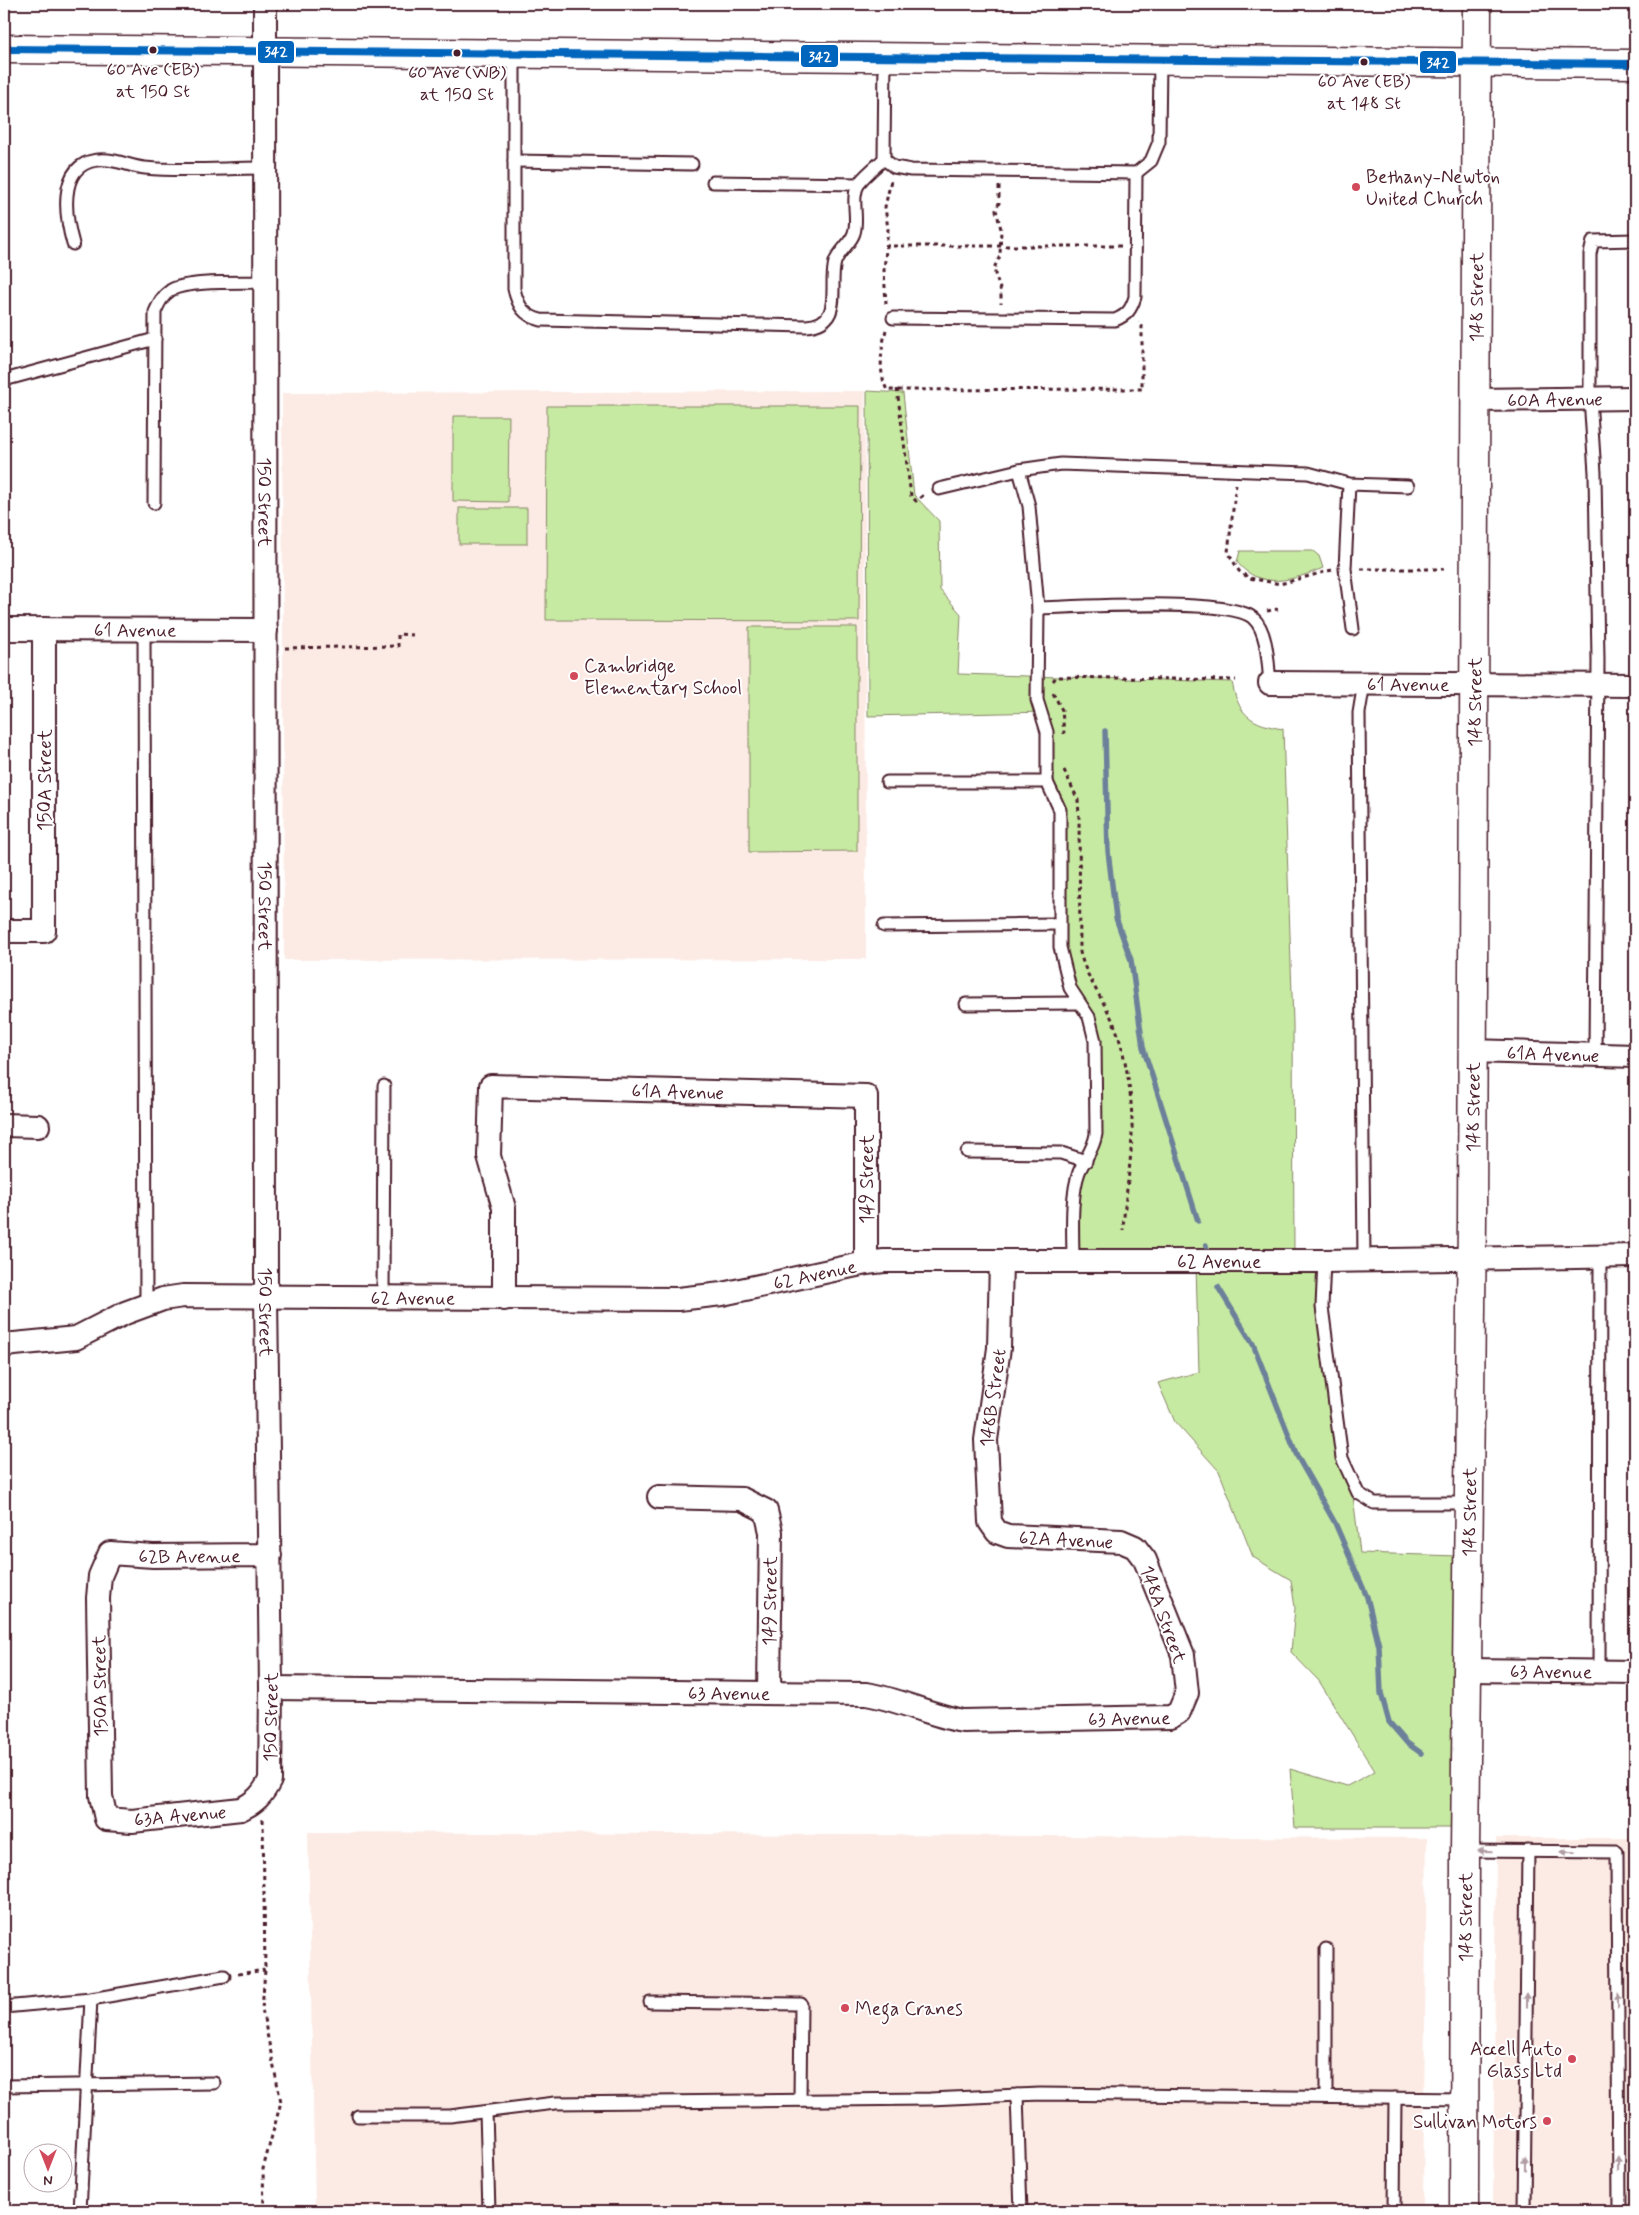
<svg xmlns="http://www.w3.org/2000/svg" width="1639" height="2215" viewBox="0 0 1639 2215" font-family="Mynerve,sans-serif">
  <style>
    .built { fill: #fcebe5 }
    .green { fill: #c7eaa3; stroke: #888467 }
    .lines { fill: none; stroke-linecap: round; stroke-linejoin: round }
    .stream { stroke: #6d809a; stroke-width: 5.5 }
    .lane-casing { stroke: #4a1f2b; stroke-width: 15 }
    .street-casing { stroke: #4a1f2b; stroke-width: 26 }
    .secondary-casing { stroke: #4a1f2b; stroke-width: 31 }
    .path { stroke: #4a1f2b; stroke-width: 3; stroke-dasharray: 4 4; stroke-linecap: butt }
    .lane { stroke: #fff; stroke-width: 11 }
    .street { stroke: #fff; stroke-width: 22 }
    .secondary { stroke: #fff; stroke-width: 28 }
    .bus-1-casing { stroke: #fff; stroke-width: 11 }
    .bus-1 { stroke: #0065bd; stroke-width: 8 }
    .oneway { fill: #ae9aa0 }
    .bus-dot { fill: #4a1f2b; stroke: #fff; stroke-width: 2 }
    .poi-dot { fill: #d1495b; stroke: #fff; stroke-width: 2 }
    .labels { text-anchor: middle; stroke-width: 4; stroke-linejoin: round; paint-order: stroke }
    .bus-label { font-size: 18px; fill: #4a1f2b; stroke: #fff }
    .poi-label { font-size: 19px; fill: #4a1f2b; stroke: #fff; text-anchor: start }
    .street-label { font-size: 19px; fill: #4a1f2b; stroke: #fff }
    .line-badge { stroke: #fff; stroke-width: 2 }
    .badge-label { font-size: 14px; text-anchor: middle; font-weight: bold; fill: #fff }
  </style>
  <rect width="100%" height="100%" fill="#fff"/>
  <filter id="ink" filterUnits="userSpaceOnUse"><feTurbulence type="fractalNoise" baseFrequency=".02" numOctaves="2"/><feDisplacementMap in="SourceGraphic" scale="10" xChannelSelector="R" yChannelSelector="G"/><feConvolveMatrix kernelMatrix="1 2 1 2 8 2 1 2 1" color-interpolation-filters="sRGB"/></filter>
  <g filter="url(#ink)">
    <g class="built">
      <polygon points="865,391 866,959 284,960 282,393"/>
      <polygon points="308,1832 1427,1838 1423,2211 315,2211"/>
      <polygon points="1496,1838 1635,1838 1635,2211 1493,2211"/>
    </g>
    <g class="green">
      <path d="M867,391L903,393L914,495L939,521L940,590L961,614L958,674L1232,682C1238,715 1251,724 1283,729L1293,1023L1294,1252L1318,1269L1316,1305L1337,1459L1353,1496L1360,1553L1459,1556V1828H1295L1290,1769L1347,1786L1375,1771L1319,1681L1291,1652L1295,1608L1291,1580L1253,1557L1219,1471L1175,1422L1158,1383L1199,1372L1196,1267L1077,1257C1078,1231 1075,1200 1084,1175C1090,1158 1099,1153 1101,1132L1099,1041L1073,984L1065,947L1051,732L1047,712L868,716Z"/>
      <polygon points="547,406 860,406 859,621 546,620"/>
      <polygon points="453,416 509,416 508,502 453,501"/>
      <rect x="459" y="508" width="68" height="36"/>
      <path d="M1240,551H1313L1319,556L1323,568C1294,580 1260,591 1237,562Z"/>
      <polygon points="749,627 857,627 857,851 749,852"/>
    </g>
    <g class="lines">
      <g class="stream">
        <polyline points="1105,731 1108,851 1116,918 1131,960 1143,1047 1198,1221"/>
        <polyline points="1206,1245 1207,1250"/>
        <polyline points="1218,1287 1253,1344 1297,1456 1335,1523 1367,1597 1379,1646 1381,1693 1389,1722 1407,1743 1421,1753"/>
      </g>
      <defs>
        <g id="lane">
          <path d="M514,54V289C518,306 524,316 541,320L806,326C845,324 828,286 835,262C839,251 851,243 854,233C859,218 850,198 859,183C865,175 876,166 884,159L885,56"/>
          <polyline points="884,159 894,167 911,170 1136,173 1151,161 1159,142 1160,59"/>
          <polyline points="514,161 692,164"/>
          <polyline points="713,182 859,184"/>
          <path d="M73,244C64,212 57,156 108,160C120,161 133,167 145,168C184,172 225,168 265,168"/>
          <path d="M893,318L1115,320C1127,315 1131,310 1135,297L1136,173"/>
          <polyline points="4,380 155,339"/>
          <path d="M1019,470L1029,506L1038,608L1037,700L1047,732V782L1060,810V947L1070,988L1089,1017L1095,1041L1096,1134C1094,1149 1085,1158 1079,1172C1070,1197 1073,1235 1073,1262"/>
          <polyline points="1349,484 1345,569 1353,629"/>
          <polyline points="939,489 1019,470 1061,464 1308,473 1349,484 1408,486"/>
          <path d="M154,503L155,312C159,303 162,296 171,290C189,280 242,283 264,282"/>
          <path d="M1038,608C1075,607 1230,597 1253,618C1268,631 1268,665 1270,683"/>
          <polyline points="144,629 146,1305"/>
          <polyline points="1364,683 1359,713 1364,1260"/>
          <polyline points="887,782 1047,782"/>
          <polyline points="884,926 1058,924"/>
          <polyline points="966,1004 1079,1003"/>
          <polyline points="1595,1054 1598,660 1595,473 1590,398 1590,254 1593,241 1635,240"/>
          <polyline points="967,1152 1061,1153 1086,1161"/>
          <polyline points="1324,1261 1322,1307 1342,1458 1358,1493 1374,1503 1469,1503"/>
          <polyline points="383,1297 384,1086"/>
          <polyline points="1599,1672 1600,1257"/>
          <polyline points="1465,1851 1617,1852 1619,2211"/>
          <polyline points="1326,1949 1326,2097"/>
          <polyline points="650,2002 801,2004 800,2100"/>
          <polyline points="4,2007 91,1999 224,1976"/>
          <polyline points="4,2086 214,2083"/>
          <polyline points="1017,2095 1021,2211"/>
          <polyline points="486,2112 489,2211"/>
          <polyline points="358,2116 450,2116 555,2103 930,2099 1040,2094 1465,2099"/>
          <polyline points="80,2211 91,1999"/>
          <polyline points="1394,2211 1395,2098"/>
          <polyline points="1524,2211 1528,1851"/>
        </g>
        <g id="street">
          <path id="s1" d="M265,4L266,1296L271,1688L270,1780C263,1794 256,1802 241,1809L132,1821L106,1819L101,1796L98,1598L100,1576L110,1553L153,1556L270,1555"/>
          <path id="s2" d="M1475,400L1635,398"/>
          <path id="s3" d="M4,629L266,630"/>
          <path id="s4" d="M1270,683L1635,685"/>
          <polyline points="4,931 44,931 44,629"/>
          <path id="s5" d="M1471,1051L1635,1056"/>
          <polyline points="4,1125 38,1126"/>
          <path id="s6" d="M504,1299V1208L489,1156L491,1086L866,1096V1263"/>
          <path id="s7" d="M4,1345L76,1338L125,1313L163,1299L183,1296L678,1299L722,1294L866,1263L884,1261H1324L1635,1256"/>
          <polyline points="659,1497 742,1499 766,1511 771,1532 769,1692"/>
          <path id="s8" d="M1467,1670L1635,1672"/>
          <path id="s9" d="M271,1688L866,1694C899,1699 929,1715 963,1721L1171,1717L1179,1712L1187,1693L1183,1655L1145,1560L1135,1547L1121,1541L1008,1536L997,1532L990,1522L986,1440L999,1348L1001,1261"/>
        </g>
        <g id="secondary">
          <polyline points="4,49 1635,64"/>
          <path id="s10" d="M1464,2211L1465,1851L1472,1219L1477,4"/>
        </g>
      </defs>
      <use href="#lane" class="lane-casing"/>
      <use href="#street" class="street-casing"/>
      <use href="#secondary" class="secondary-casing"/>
      <g class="path">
        <polyline points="999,186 999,203 996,210 1001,229 1000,256 995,266 995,274 1001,292 1001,304"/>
        <polyline points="885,246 1122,246"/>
        <polyline points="886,304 884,270 888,229 885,207 891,180"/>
        <path d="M886,330C881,349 878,372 887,390L1142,389V326L1139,322"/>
        <polyline points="897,389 911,496 916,501 926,493"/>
        <polyline points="1236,484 1228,552 1239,571 1249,578 1280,584 1332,570"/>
        <polyline points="1361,569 1444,569"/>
        <polyline points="1267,611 1278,609"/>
        <polyline points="285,648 398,646 398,634 415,635"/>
        <polyline points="1053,681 1056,677 1236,680"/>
        <polyline points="1053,693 1062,710 1064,734"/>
        <path d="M1064,770L1078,800L1079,815L1080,952C1088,985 1110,1006 1119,1038C1127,1065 1131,1092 1132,1120C1133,1155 1125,1195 1123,1230"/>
        <polyline points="263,1819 265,1970 262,2009 281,2102 263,2169 264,2211"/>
        <polyline points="238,1974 265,1970"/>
      </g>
      <use href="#lane" class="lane"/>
      <use href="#street" class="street"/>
      <use href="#secondary" class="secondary"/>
      <defs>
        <polyline id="bus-1" points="4,49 1635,64"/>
      </defs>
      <use href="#bus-1" class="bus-1-casing"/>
      <use href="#bus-1" class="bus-1"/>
    </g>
    <defs><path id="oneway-solid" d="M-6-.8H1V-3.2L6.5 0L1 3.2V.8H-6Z" transform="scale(1.25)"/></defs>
    <g class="oneway">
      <use href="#oneway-solid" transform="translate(1485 1851) rotate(-179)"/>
      <use href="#oneway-solid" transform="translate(1568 1852) rotate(-179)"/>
      <use href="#oneway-solid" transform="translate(1527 2000) rotate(-90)"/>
      <use href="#oneway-solid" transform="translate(1618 2000) rotate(-90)"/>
      <use href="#oneway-solid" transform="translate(1525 2163) rotate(-89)"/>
      <use href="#oneway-solid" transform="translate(1618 2163) rotate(-91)"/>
    </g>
  </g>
  <g class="bus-dot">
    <circle cx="153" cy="50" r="4.5"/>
    <circle cx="457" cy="53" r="4.5"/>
    <circle cx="1364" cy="62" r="4.5"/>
  </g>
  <g class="poi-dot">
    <circle cx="1356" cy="187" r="5"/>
    <circle cx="574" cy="676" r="5"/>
    <circle cx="845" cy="2008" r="5"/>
    <circle cx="1572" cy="2059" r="5"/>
    <circle cx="1547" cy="2121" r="5"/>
  </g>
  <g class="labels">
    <g class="bus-label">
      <text x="153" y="75">60 Ave (EB)<tspan x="153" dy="22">at 150 St</tspan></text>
      <text x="457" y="78">60 Ave (WB)<tspan x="457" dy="22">at 150 St</tspan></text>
      <text x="1364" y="87">60 Ave (EB)<tspan x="1364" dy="22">at 148 St</tspan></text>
    </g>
    <g class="poi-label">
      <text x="1366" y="183">Bethany-Newton<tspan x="1366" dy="22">United Church</tspan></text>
      <text x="584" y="672">Cambridge<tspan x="584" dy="22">Elementary School</tspan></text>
      <text x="855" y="2015">Mega Cranes</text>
      <text x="1562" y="2055" text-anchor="end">Accell Auto<tspan x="1562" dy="22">Glass Ltd</tspan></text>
      <text x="1537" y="2128" text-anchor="end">Sullivan Motors</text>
    </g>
    <g class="street-label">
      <text dy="7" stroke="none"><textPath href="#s10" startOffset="1914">148 Street</textPath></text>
      <text dy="7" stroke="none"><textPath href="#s2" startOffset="80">60A Avenue</textPath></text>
      <text dy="7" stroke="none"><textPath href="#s1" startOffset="498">150 Street</textPath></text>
      <text dy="7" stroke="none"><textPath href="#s3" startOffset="131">61 Avenue</textPath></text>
      <text dy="7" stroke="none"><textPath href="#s4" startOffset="138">61 Avenue</textPath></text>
      <text dy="7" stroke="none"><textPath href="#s10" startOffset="1509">148 Street</textPath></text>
      <text transform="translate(44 780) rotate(-90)" y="7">150A Street</text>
      <text dy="7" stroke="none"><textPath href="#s1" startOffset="902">150 Street</textPath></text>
      <text dy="7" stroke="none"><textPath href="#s5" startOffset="82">61A Avenue</textPath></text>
      <text dy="7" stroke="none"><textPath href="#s6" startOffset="402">61A Avenue</textPath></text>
      <text dy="7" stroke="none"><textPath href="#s10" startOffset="1104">148 Street</textPath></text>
      <text transform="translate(866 1179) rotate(-90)" y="7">149 Street</text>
      <text dy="7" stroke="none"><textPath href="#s7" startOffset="1228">62 Avenue</textPath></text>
      <text dy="7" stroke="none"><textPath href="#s7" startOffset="822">62 Avenue</textPath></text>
      <text dy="7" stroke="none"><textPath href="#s7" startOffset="418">62 Avenue</textPath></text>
      <text dy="7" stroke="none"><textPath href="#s1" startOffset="1308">150 Street</textPath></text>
      <text dy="7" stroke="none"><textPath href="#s9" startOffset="1368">148B Street</textPath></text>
      <text dy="7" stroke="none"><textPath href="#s10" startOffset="699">148 Street</textPath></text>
      <text transform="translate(1066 1539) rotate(3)" y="7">62A Avenue</text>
      <text dy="7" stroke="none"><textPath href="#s1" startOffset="2302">62B Avenue</textPath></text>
      <text transform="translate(769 1601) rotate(-89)" y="7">149 Street</text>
      <text transform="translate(1164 1614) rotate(70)" y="7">148A Street</text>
      <text dy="7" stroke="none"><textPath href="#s8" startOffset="84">63 Avenue</textPath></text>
      <text transform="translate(99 1686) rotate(-91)" y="7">150A Street</text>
      <text dy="7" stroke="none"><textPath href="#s9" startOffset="458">63 Avenue</textPath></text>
      <text dy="7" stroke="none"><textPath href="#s9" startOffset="862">63 Avenue</textPath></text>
      <text transform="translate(270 1717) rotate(-89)" y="7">150 Street</text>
      <text transform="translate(180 1815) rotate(-5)" y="7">63A Avenue</text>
      <text dy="7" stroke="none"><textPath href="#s10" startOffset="294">148 Street</textPath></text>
    </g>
  </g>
  <g class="line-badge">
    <rect x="257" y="40" width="38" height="24" rx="5" fill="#0065bd"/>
    <rect x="800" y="44" width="39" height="24" rx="5" fill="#0065bd"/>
    <rect x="1419" y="50" width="38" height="24" rx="5" fill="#0065bd"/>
  </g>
  <g class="badge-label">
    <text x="276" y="56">342</text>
    <text x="820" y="61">342</text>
    <text x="1438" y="67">342</text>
  </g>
  <rect width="1639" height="2215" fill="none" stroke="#fff" stroke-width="20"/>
  <rect x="10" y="10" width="1619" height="2195" fill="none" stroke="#4a1f2b" stroke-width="2" filter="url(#ink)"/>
  <g transform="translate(48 2168) rotate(180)"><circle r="24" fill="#ffffff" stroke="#b7a5aa"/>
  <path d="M0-4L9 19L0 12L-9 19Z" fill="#d1495b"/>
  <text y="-8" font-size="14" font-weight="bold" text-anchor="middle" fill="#4a1f2b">N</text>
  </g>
</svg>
